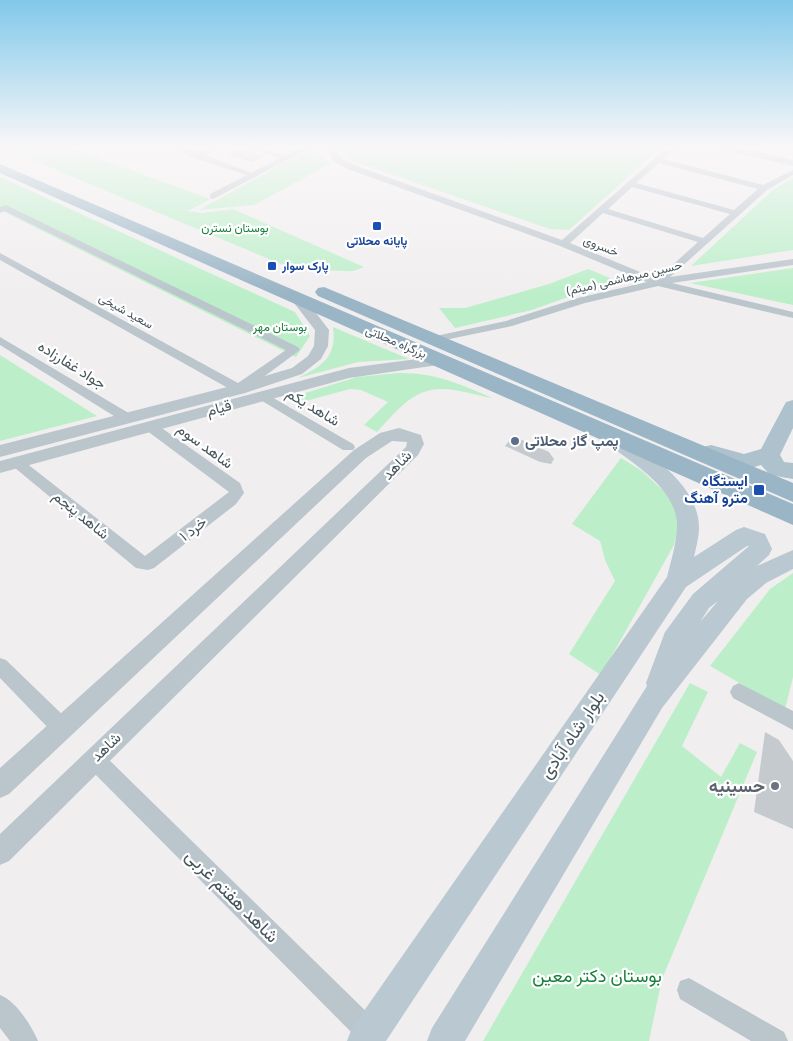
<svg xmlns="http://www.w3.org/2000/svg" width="793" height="1041" viewBox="0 0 793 1041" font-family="Overpass,Vazirmatn,sans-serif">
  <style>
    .green { fill: #bcefc9 }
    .building { fill: #c5cace }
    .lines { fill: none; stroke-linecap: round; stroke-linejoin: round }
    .minor { fill: #bac5cc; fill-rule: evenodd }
    .tertiary { fill: #bac5cc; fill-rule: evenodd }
    .secondary { fill: #bac8d1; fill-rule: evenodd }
    .primary { fill: #aec2ce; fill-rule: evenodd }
    .trunk { fill: #9ab5c6; fill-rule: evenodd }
    .transit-dot { fill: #1a4fb4; stroke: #fff; stroke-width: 2 }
    .service-dot { fill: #5c6f8a; stroke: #fff; stroke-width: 2 }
    .worship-dot { fill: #6b7280; stroke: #fff; stroke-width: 2 }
    .labels { text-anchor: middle; stroke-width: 4.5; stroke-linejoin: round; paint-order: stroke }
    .far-park-label { font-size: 12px; fill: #167f3c; stroke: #fff }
    .far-transit-label { font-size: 12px; font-weight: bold; fill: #164399; stroke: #fff }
    .far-street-label { font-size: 12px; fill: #46555c; stroke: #fff }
    .street-label { font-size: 15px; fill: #46555c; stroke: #fff }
    .service-label { font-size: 15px; font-weight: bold; fill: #4e5e75; stroke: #fff; text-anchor: start }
    .transit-label { font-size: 15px; font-weight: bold; fill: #164399; stroke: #fff; text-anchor: end }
    .near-street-label { font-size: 18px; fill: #46555c; stroke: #fff }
    .near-worship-label { font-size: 18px; font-weight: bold; fill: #5b616d; stroke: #fff; text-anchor: end }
    .near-park-label { font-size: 18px; fill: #167f3c; stroke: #fff }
  </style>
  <rect width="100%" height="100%" fill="#f1eeef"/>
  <g class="green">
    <polygon points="1,147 67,147 210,199 188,211 202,213 233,209 364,267 353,271 345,271 293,269"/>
    <polygon points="341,147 661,147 569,230 550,229 350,160"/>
    <polygon points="310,151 332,163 254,205 199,210 291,159"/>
    <polygon points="0,177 295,312 310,336 296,357 0,210"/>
    <polygon points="793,178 793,250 691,266 773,190"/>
    <polygon points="793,268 793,305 690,283"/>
    <polygon points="588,269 622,283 565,298 532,310 455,328 439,308 465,308 549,284"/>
    <path d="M333,327L409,359L358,362L298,378C323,366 337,356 333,327Z"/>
    <polygon points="0,355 97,416 0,441"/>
    <path d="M398,373C433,372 461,384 492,398C473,395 450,386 431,390C409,394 392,416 377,432L364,425L388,402L361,390L350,389L302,402L286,399L357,377Z"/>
    <polygon points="621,458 642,471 669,496 680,521 674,545 601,675 569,654 615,581 605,560 600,541 572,524"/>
    <polygon points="793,573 793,677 785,709 710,666 770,589"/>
    <polygon points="690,683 708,692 682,746 721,777 740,743 757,752 662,979 649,1041 483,1041"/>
  </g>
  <g class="building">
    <polygon points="237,149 255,152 258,154 257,155 263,156 252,162 227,154"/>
    <polygon points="513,436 549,452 554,459 551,464 540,462 505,446"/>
    <polygon points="765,732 779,740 793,761 793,829 754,812"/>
  </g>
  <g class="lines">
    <g class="minor">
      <polygon points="172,147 183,147 198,152 210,147 220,147 205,155 251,173 280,158 247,147 259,147 285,156 302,147 312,147 213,199 210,198 210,194 247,175 194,158"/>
      <path d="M328,147H336L340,158L354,165L562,240L668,147H676L663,159L763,185L793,170V175L767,190L670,277L793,259V265L672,283L793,312V318L658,286L585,303L512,326L435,342L431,341L429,339L431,337L506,321L578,298L647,282L560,246L348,169L333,161ZM659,163L758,189L734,210L636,183ZM632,187L730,214L703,238L608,209ZM603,213L698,242L657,279L570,243Z"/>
      <polygon points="6,205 298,347 300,350 243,392 235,392 0,260 0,253 238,383 286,350 5,211 0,213 0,207"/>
      <polygon points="0,337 132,415 134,418 132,421 122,421 0,345"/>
      <polygon points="263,392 353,444 355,447 353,450 343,450 259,399 257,396 259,393"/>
      <polygon points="151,422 156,424 240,483 244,493 236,504 154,568 148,570 136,568 9,463 11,459 21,459 145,556 229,492 146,430 144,427 146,424"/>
      <polygon points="0,658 6,660 69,721 72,728 69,735 62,737 55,735 0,678"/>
      <polygon points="739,683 793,711 793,730 733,698 730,692 733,686"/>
      <polygon points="94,749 101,752 379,1024 382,1033 379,1041 360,1041 87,766 84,759 87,752"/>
      <polygon points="689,978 784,1032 788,1041 751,1041 680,999 677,990 680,981"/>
      <path d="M0,995C16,1001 31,1025 38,1041H10L0,1028Z"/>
    </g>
    <g class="tertiary">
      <polygon points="298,295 303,296 329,330 328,346 321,359 302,374 245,393 0,457 0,445 235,385 292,368 308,356 314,346 315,330 291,299"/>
      <polygon points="440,356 445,358 447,361 445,364 349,378 0,473 0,461 349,368"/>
      <polygon points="399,428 421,435 424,444 418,455 9,861 0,865 0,834 406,447 407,442 392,441 366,458 9,794 0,798 0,768 354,450 380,433"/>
    </g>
    <g class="secondary">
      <polygon points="720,147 738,147 793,160 793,166 721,149"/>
      <path d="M613,431L620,433C650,455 698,484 699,527C699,537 696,548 694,557L736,530L744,527L765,534L772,549L769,555L757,566L793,550V569L766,583L747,599L662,708L465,1041H427L432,1028L647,686L646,683L665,632L693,594L749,546H747L686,587L386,1041H347L352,1028L667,577C671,561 676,545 677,528C679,490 633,463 606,443L604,438L606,433ZM718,601L700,622L709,608Z"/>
    </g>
    <polygon class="primary" points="793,400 793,428 780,455 784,462 793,463 793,479 770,475 761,465 744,470 703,459 700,453 703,447 711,445 744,454 761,449 786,402"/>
    <g class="trunk">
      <polygon points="0,164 793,504 793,525 0,173"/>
      <polygon points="324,287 793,483 793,502 318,296 315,292 318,288"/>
    </g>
  </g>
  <linearGradient id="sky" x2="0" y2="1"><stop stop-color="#81c8ea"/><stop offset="0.5" stop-color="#f9f7f8"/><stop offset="1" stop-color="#f9f7f8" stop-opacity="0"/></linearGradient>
  <rect width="793" height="293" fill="url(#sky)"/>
  <g class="transit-dot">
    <rect x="372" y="221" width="10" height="10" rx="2.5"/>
    <rect x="267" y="261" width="10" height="10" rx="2.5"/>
    <rect x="753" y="484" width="12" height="12" rx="2.5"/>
  </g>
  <circle class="service-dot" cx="515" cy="441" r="5"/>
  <circle class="worship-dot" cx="775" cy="786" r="5"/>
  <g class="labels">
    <g class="far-park-label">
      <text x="235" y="232">بوستان نسترن</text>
      <text x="280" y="331">بوستان مهر</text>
    </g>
    <g class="far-transit-label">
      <text x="377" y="245">پایانه محلاتی</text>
      <text x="282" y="270" text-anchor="start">پارک سوار</text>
    </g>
    <g class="far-street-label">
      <text transform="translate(601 246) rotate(22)" y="4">خسروی</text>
      <text transform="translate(624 278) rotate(-13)" y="4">حسین میرهاشمی (میثم)</text>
      <text transform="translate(126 311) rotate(29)" y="4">سعید شیخی</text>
      <text transform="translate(396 342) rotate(23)" y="4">بزرگراه محلاتی</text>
    </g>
    <g class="street-label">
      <text transform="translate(72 365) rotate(32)" y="5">جواد غفارزاده</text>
      <text transform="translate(313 407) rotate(31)" y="5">شاهد یکم</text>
      <text transform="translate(219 408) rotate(-15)" y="5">قیام</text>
      <text transform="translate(205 446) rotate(36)" y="5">شاهد سوم</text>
      <text transform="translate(397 465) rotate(-46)" y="5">شاهد</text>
      <text transform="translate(81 515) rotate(39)" y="5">شاهد پنجم</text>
      <text transform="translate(193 529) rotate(-37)" y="5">خرد ۱</text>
      <text transform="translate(106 747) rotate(-44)" y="5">شاهد</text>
    </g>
    <g class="service-label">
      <text x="525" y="446">پمپ گاز محلاتی</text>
    </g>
    <g class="transit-label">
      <text x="748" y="486">ایستگاه<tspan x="748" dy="17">مترو آهنگ</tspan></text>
    </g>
    <g class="near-street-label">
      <text transform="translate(572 735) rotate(-56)" y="6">بلوار شاه آبادی</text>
      <text transform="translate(232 896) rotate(45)" y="6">شاهد هفتم غربی</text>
    </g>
    <g class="near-worship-label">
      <text x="765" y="792">حسینیه</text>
    </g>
    <g class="near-park-label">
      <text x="597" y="982">بوستان دکتر معین</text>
    </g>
  </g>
</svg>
